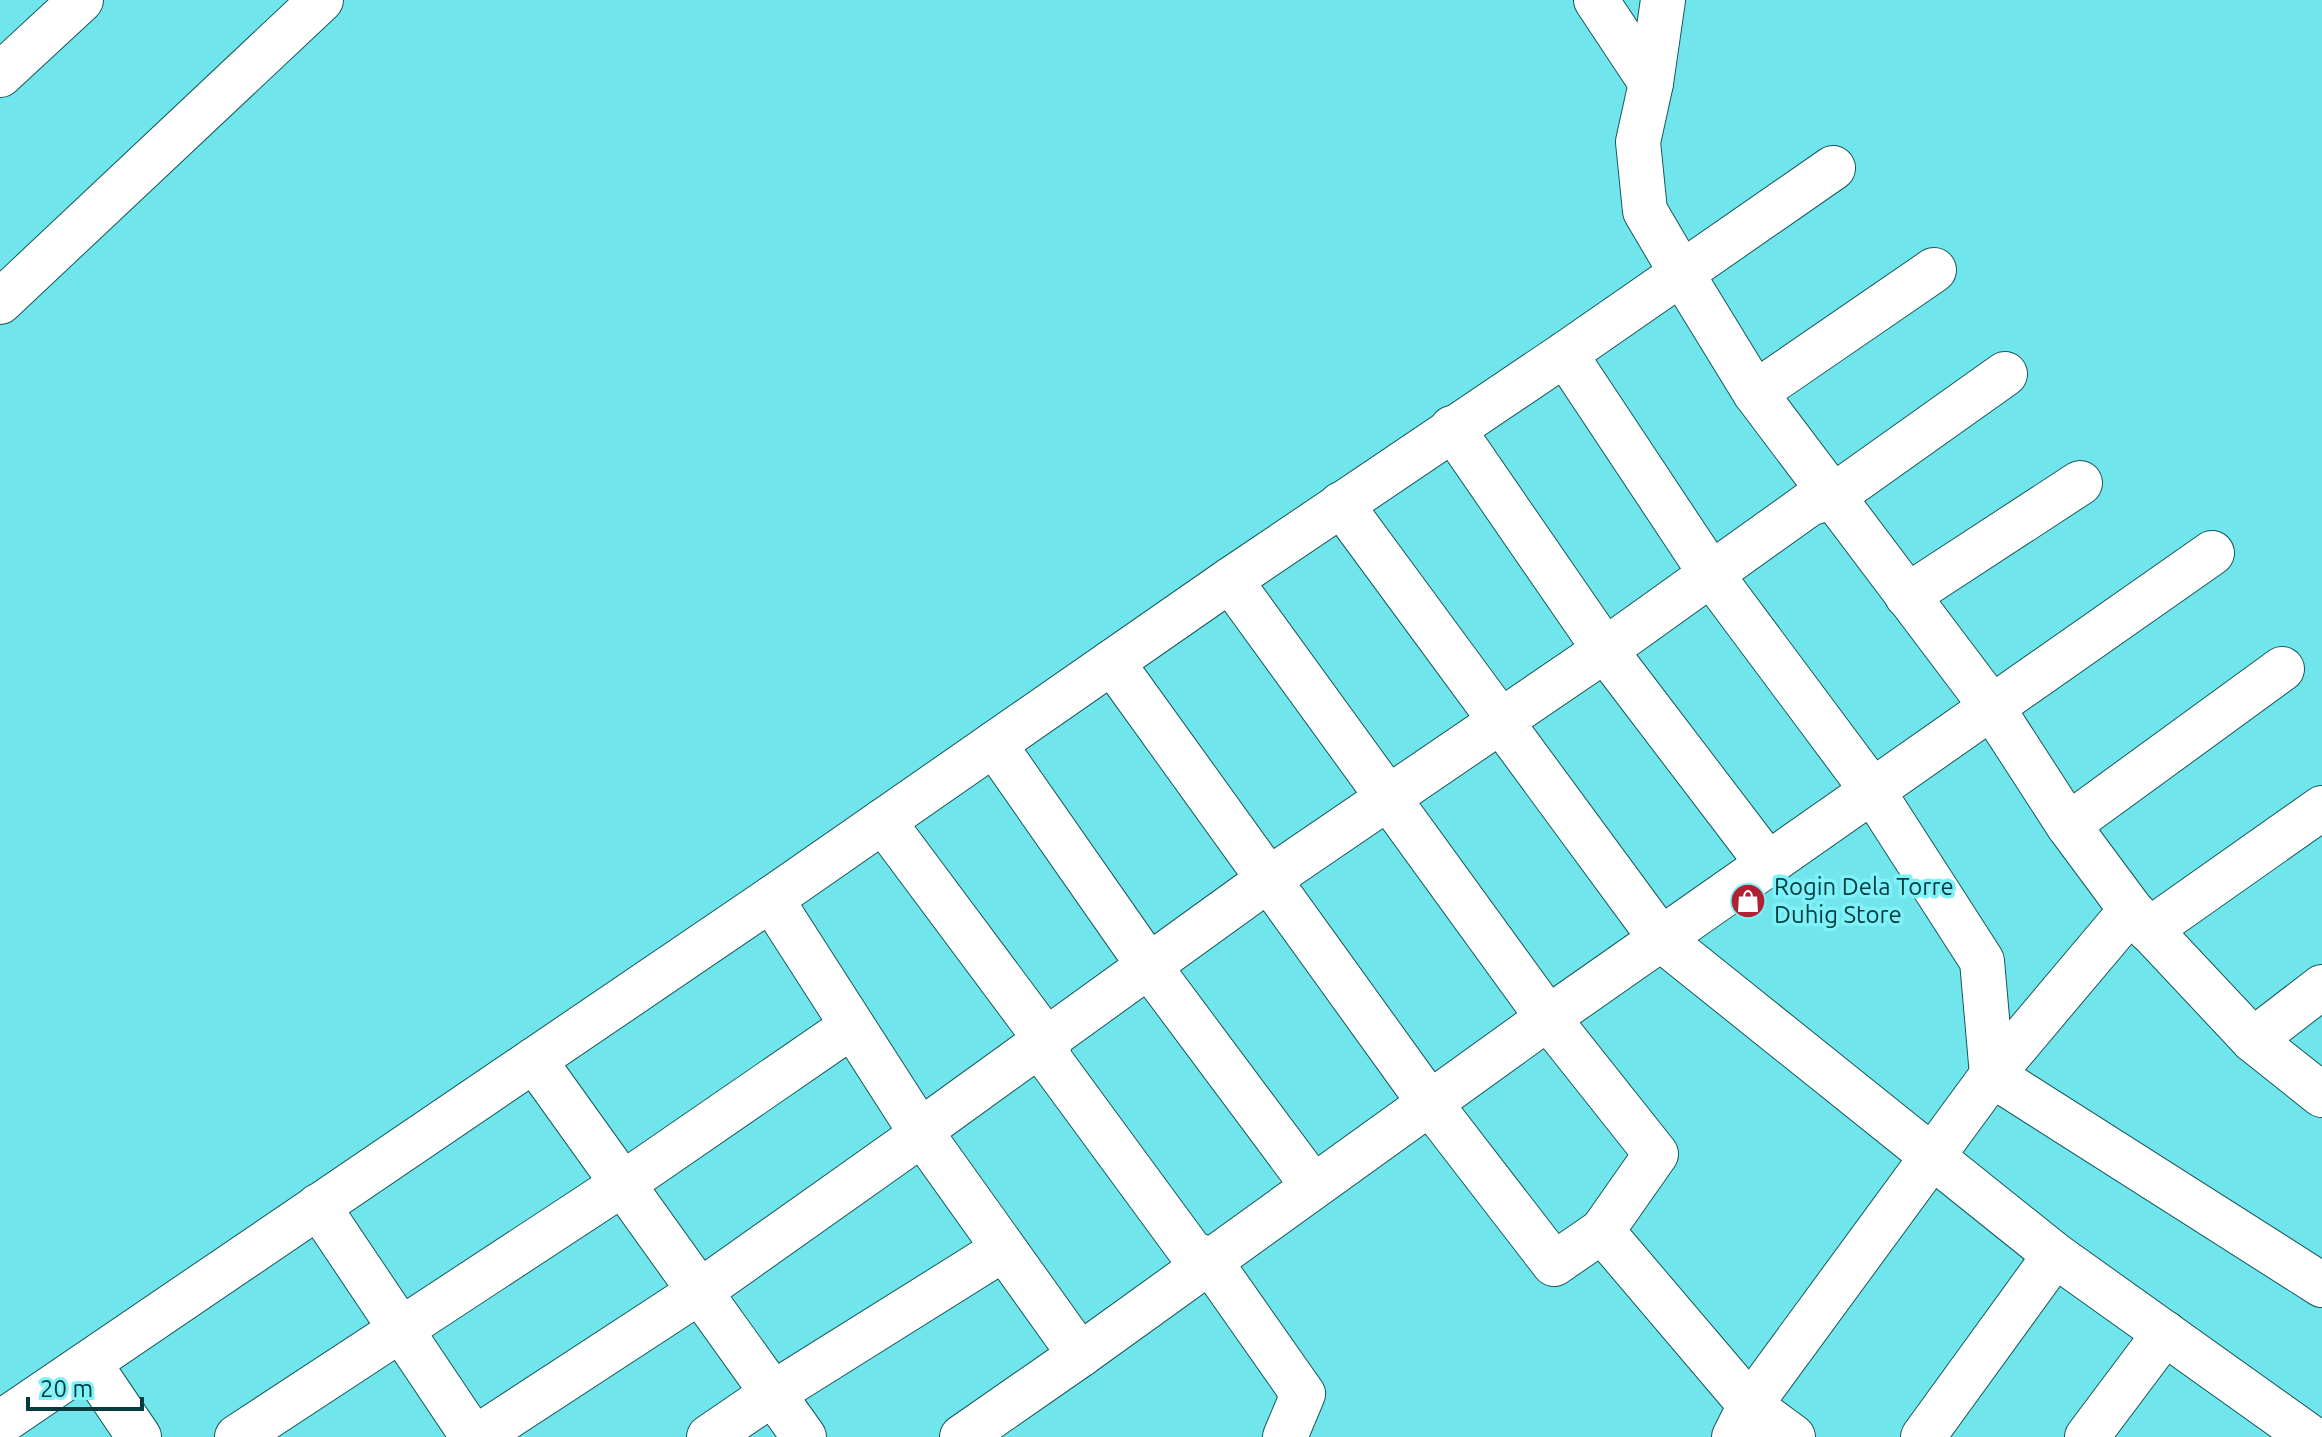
<svg xmlns="http://www.w3.org/2000/svg" width="2322" height="1437" viewBox="0 0 2322 1437" font-family="Ubuntu,sans-serif">
  <style>
    .lines { fill: none; stroke-linecap: round; stroke-linejoin: round }
    .minor-casing { stroke: #16585b; stroke-width: 46 }
    .minor { stroke: #fff; stroke-width: 44 }
    .labels { text-anchor: middle; stroke-width: 7; stroke-linejoin: round; paint-order: stroke }
    .poi-label { font-size: 24px; fill: #033b3e; stroke: #7ef2f8; text-anchor: start }
  </style>
  <rect width="100%" height="100%" fill="#70e5eb"/>
  <g class="lines">
    <defs>
      <g id="minor">
        <polyline points="1596,0 1651,83"/>
        <polyline points="1663,0 1651,83 1638,142 1645,211 1682,274 1755,393 1991,706 2068,825 2131,910 2253,1040 2322,1095"/>
        <polyline points="0,75 81,0"/>
        <polyline points="0,302 321,0"/>
        <polyline points="1565,354 1711,574 1872,790 1982,961 1992,1075 2322,1285"/>
        <polyline points="1755,393 1934,270"/>
        <polyline points="1452,428 1605,650 1768,864"/>
        <polyline points="1341,504 1661,939 2055,1255 2310,1437"/>
        <polyline points="1230,580 1548,1018 1656,1154 1602,1231 1750,1405 1793,1437"/>
        <polyline points="1907,596 2080,483"/>
        <polyline points="1112,662 1429,1102 1554,1264 1602,1231"/>
        <polyline points="994,744 1149,966 1313,1186"/>
        <polyline points="883,821 1047,1041 1050,1060 1191,1252 1209,1260 1303,1394 1285,1437"/>
        <polyline points="2068,825 2282,669"/>
        <polyline points="771,899 920,1131 1080,1355"/>
        <polyline points="2149,930 2322,808"/>
        <polyline points="2253,1040 2322,987"/>
        <polyline points="534,1060 804,1437"/>
        <polyline points="318,1206 473,1437"/>
        <polyline points="89,1363 139,1437"/>
        <polyline points="0,1423 771,899 1230,580 1565,354 1833,168"/>
        <polyline points="237,1437 621,1185 852,1026"/>
        <polyline points="477,1437 699,1292 908,1144 920,1131 1269,879 1605,650 1809,504 1832,497 2005,374"/>
        <polyline points="709,1437 772,1394 1002,1250"/>
        <polyline points="962,1437 1080,1355 1548,1018 2212,553"/>
        <polyline points="1734,1437 1750,1405 1992,1075 2131,910"/>
        <polyline points="1923,1437 2055,1255"/>
        <polyline points="2087,1437 2165,1333"/>
      </g>
    </defs>
    <use href="#minor" class="minor-casing"/>
    <use href="#minor" class="minor"/>
  </g>
  <defs>
    <symbol id="shop-disc" viewBox="-11 -11 22 22"><circle r="9.5" fill="#b22035" stroke="#7ef2f8"/><path d="M-5-2.5h2.3a2.7 3.5 0 0 1 5.4 0H5L5.5 6h-11ZM-1.5-2.5h3a1.5 2.3 0 0 0-3 0Z" fill="#fff"/></symbol>
  </defs>
  <g fill-rule="evenodd">
    <use href="#shop-disc" x="1728" y="881" width="40" height="40"/>
  </g>
  <g class="labels">
    <g class="poi-label">
      <text x="1774" y="895">Rogin Dela Torre<tspan x="1774" dy="28">Duhig Store</tspan></text>
    </g>
  </g>
  <path d="M28 1397v12h114v-12" fill="none" stroke="#033b3e" stroke-width="4"/>
  <text x="40" y="1397" font-size="24" fill="#033b3e" stroke="#7ef2f8" stroke-width="6" paint-order="stroke">20 m</text>
</svg>
